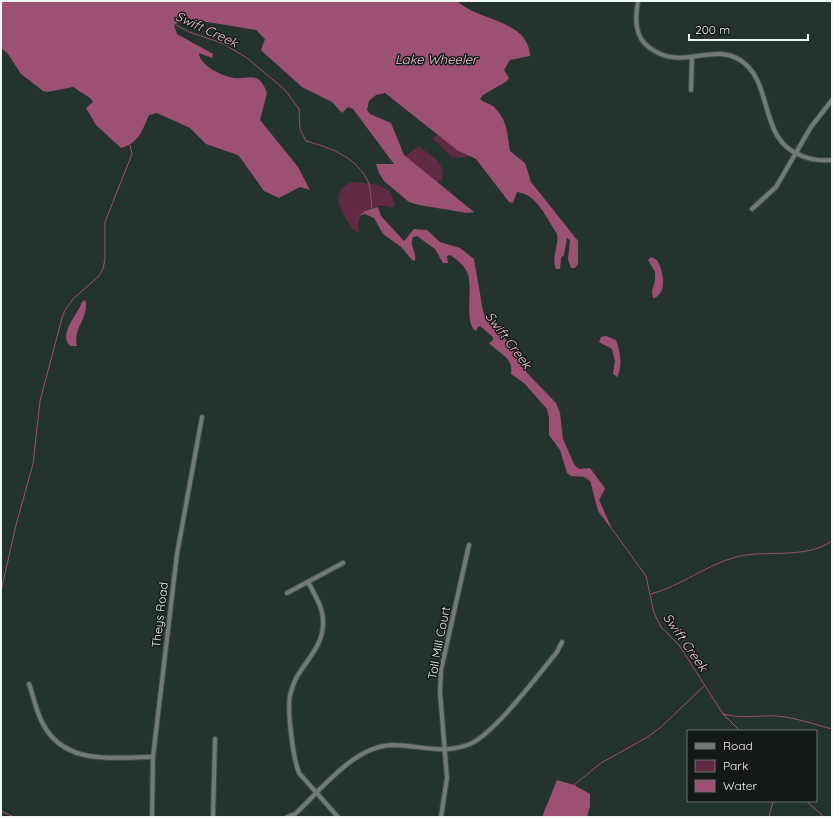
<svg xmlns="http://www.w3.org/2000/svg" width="833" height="818" viewBox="0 0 833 818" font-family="Quicksand,sans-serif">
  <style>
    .green { fill: #5f2a42 }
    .water { fill: #9c5072 }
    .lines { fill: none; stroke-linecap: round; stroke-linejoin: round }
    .stream { stroke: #9c5072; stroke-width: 1 }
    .minor-casing { stroke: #414f4a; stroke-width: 6 }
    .minor { stroke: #727976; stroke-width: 4 }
    .labels { text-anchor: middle; stroke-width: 3; stroke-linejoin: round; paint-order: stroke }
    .street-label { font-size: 12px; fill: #eff8f4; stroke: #131917 }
    .water-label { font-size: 13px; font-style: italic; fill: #f3c6d7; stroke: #131917 }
  </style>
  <rect width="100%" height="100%" fill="#25332e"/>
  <g class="green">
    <polygon points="449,130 473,156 453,158 432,138"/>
    <path d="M419,146C432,157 446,162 442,181L430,183L403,158Z"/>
    <path d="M352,182C363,182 379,184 388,190C391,192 394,200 395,205L393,208C389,207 384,205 380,206C363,209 356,215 359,233C353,231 350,225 346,219C337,205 333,190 352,182Z"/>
  </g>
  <g class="water">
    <path d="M1,1H457C478,21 529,20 530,56L510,60L504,70L509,78L507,81L483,95L480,99C484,103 490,103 494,107C508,121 507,133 510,151L525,163L531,182L578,241V264L575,268H571L568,259L570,240L567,238L564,255L561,258L560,269H556C551,257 559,246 557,234C547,219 537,194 517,192L513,203L509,202L476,159L457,150L385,93L376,95L369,101L367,110L370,114L391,123L404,155L474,212L467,213L419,205L409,202L384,181L379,173L376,164H394L353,109L348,107L342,113L332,102L302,87L264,53L261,50L265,39L256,30L183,18H178L179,22L174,25L177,34L213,54L212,58L199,53C199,65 223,77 235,78C241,79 250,76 256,78C262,80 265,88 267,93L260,120L298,167L310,190L300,187L279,198L264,191L239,156L235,154L206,144L190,128L157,113L149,115C142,131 139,143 121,148L96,125L86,108L93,102L90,98L73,87L47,92L43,91L21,74L8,54L1,48Z"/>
    <path d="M378,207L381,216L404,241L414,229L427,230L440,242L460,248L474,259L483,311L487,321L502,335L515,351L527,373L556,403L560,413L563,439L575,466L580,469L590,468L604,487L605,489L599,500L613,531L598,511L590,480L586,477L571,476L567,473L560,450L549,435V418L547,409L524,383L511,374C514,357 498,353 489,343L493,340V337L480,326L478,327L476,331C463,324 474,286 467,272C464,265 456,259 450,255L447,256L448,263H443L435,249L417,236L413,237C409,246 417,252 415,261L412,260L401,247L383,234L374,218L365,214L359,216L365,211Z"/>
    <path d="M651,257L657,260C663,270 668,291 655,298H653L652,291L655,281V272L648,260Z"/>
    <path d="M85,300L86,303C87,321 73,328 77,346H70C58,334 78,314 82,302Z"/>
    <path d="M606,336L616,340C620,349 623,368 617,377L613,374L615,361L612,349L599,342L601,337Z"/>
    <polygon points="557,780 574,785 590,794 590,806 587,817 542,817"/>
  </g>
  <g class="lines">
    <g class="stream">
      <path d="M176,25L189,32L222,43L247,58L285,90L299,109L300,129L306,141C331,148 358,157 369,184C371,191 371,201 372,209"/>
      <polyline points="583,476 592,482"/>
      <polyline points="612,529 646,576 654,613 661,627 679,645 723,714 740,731"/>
      <polyline points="1,591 16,525 33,464 40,401 62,318 65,310 74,298 99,276 103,269 105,259 105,222 132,154 130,145"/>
      <path d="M651,594C681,586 706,565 736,557C767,549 805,560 832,541"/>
      <path d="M723,714C741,719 759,715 777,716C797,718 813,724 832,729"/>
      <polyline points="574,785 601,763 646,738 661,727 704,686"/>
      <polyline points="806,801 824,817"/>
      <polyline points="1,811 14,817"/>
      <polyline points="769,817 773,801"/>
    </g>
    <defs>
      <g id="minor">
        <path d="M638,1C635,18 634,37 650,48C682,72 712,42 740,60C775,82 757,140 802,156C812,160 822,161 832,160"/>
        <polyline points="691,90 692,58"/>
        <polyline points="752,209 776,187 811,127 832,100"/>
        <path d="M308,582C315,595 324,609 323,624C323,644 308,659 298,675C294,681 292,688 290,695C287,711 293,758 299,773L338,817"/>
        <polyline points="287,593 343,563"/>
        <path d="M29,684C34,697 36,712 43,724C65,766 113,757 153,757"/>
        <polyline points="152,817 153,757 177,554 202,417"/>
        <polyline points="213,817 215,739"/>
        <path d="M287,817L295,814C321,790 354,746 392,745C419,745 443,755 470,744C495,733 538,675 557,652L562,642"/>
        <polyline points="441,817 447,778 440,692 441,670 469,545"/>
      </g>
    </defs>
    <use href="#minor" class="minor-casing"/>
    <use href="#minor" class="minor"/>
  </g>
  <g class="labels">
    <g class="street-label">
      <text transform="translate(160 615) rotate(-83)" y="4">Theys Road</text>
      <text transform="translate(439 643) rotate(-79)" y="4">Toll Mill Court</text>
    </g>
    <g class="water-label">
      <text transform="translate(207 29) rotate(25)" y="5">Swift Creek</text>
      <text x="436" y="64">Lake Wheeler</text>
      <text transform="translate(509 340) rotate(53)" y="5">Swift Creek</text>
      <text transform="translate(686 642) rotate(55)" y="5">Swift Creek</text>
    </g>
  </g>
  <rect width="833" height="818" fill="none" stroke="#eff8f4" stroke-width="4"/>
  <rect x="687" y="730" width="130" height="72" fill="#131917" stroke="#6b726f"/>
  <rect x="695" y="743" width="20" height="6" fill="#727976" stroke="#6b726f"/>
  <text x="723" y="750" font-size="12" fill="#eff8f4">Road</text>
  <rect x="695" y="760" width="20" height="12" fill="#5f2a42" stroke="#6b726f"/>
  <text x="723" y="770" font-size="12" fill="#eff8f4">Park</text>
  <rect x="695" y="780" width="20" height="12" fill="#9c5072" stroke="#6b726f"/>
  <text x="723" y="790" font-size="12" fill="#eff8f4">Water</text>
  <path d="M689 34v6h119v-6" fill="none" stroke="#eff8f4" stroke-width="2"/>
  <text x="695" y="34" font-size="12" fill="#eff8f4" stroke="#131917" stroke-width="3" paint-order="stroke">200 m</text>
</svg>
